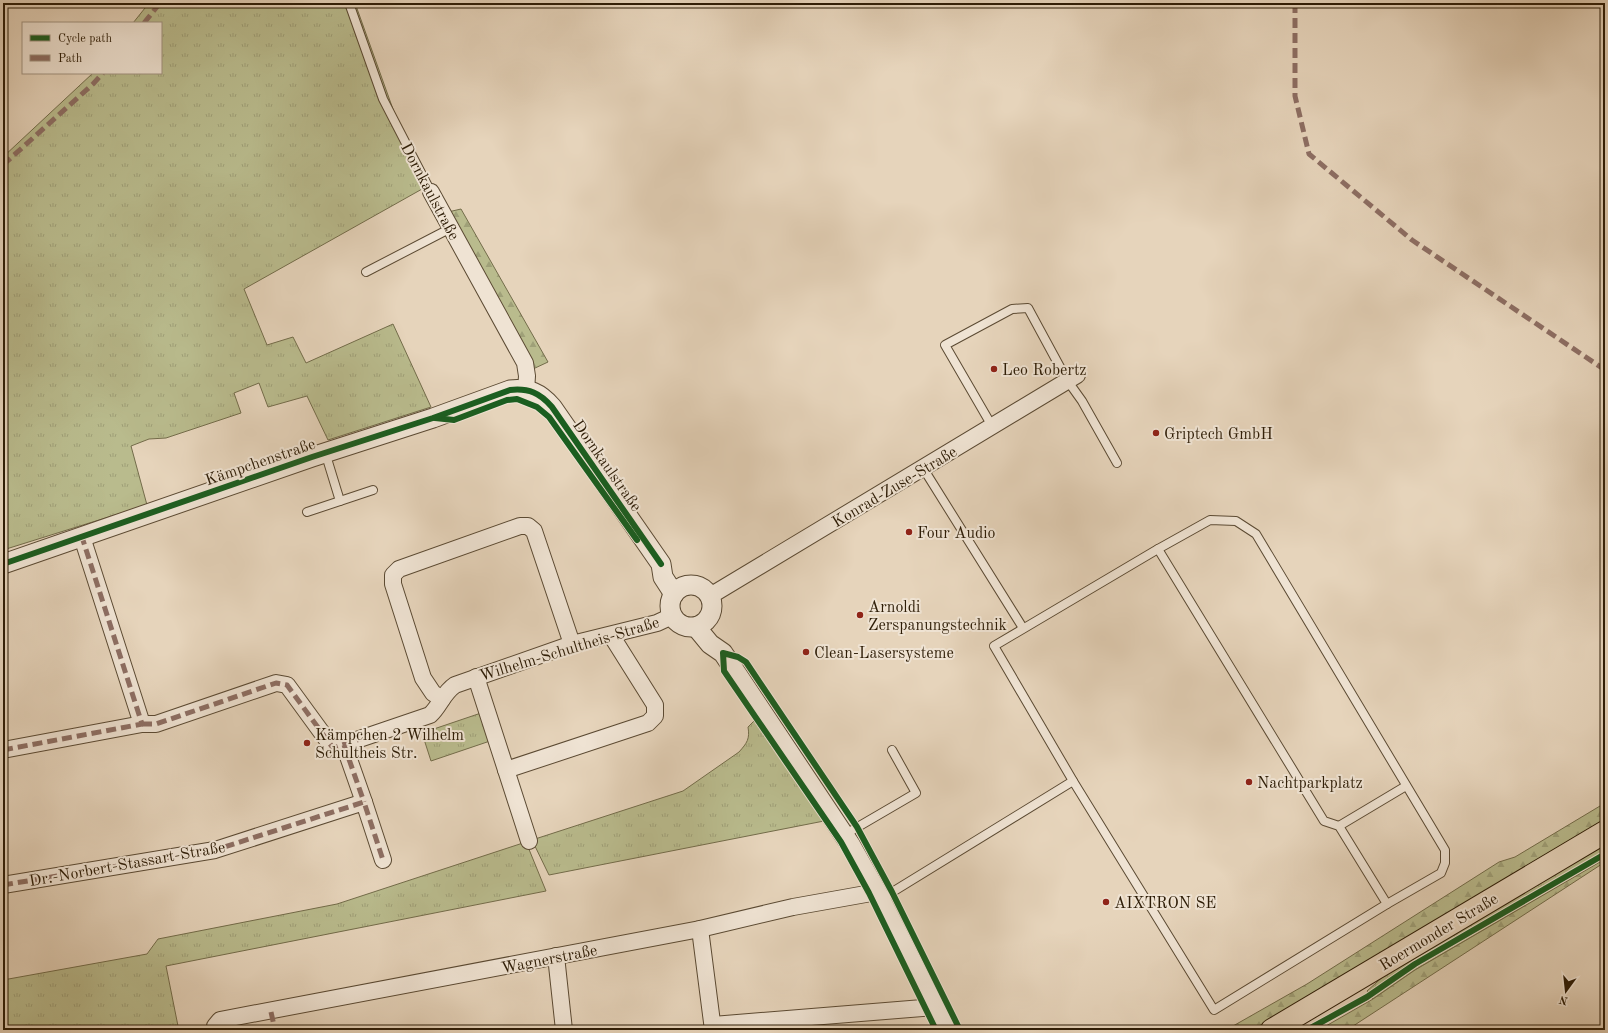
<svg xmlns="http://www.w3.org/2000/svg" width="1608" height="1033" viewBox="0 0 1608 1033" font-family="'Old Standard TT',serif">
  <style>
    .grass { fill: url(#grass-tufts); stroke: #736c4a }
    .forest { fill: url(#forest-firs); stroke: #736c4a }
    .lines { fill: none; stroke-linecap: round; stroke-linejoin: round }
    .service-casing { stroke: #5b4a33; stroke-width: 10 }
    .minor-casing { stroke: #5b4a33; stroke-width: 18 }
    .tertiary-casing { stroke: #5b4a33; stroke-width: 21 }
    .primary-casing { stroke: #2d1c06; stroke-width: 24 }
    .service { stroke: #efe3d3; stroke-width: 8 }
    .minor { stroke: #efe3d3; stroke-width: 16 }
    .tertiary { stroke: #efe3d3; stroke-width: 19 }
    .primary { stroke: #e6d4bb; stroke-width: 22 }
    .quiet { stroke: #8d6e63; stroke-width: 5; stroke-dasharray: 10 5; stroke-linecap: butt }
    .cycleway-casing { stroke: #efe3d3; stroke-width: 8 }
    .cycleway { stroke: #1b5e20; stroke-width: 6 }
    .poi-dot { fill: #8f2418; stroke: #efe3d3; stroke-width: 1.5 }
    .labels { text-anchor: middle; stroke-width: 4; stroke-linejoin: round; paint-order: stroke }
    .street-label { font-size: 16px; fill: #2d1c06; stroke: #efe3d3 }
    .poi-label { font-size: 16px; fill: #2d1c06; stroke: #efe3d3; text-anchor: start }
  </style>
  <defs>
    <pattern id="grass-tufts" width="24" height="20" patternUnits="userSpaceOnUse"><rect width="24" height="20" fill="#b9bb8d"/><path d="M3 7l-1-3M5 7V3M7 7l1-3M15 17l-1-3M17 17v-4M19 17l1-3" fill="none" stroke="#9fa078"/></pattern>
    <pattern id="forest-firs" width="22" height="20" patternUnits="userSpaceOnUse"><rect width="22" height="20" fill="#b9bb8d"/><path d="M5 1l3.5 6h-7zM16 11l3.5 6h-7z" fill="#9fa078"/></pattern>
  </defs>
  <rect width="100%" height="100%" fill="#e6d4bb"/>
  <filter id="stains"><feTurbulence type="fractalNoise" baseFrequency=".005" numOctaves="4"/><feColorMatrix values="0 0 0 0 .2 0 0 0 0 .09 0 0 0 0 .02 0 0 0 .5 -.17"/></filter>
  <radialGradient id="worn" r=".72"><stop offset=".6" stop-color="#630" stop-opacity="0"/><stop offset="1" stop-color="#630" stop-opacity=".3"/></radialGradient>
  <g class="grass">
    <polygon points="149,3 355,3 394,112 431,184 244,289 267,345 293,337 306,363 393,324 431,407 328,440 307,396 268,407 259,383 234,393 241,413 166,438 149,439 131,446 147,505 3,550 3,157 93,73 161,73 161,23 133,23"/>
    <polygon points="484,712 493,740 431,761 422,733"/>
    <path d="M754,721L824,821L549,875L532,840L683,791L739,752C747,743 750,739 748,727Z"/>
    <polygon points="526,842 546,891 166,966 178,1026 161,1030 3,1030 3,980 147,954 158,939 337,904"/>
    <polygon points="1605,844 1605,859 1415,970 1373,999 1367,991 1386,974"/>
  </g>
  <g class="forest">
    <polygon points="461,209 548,362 533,369 448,212"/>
    <polygon points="1605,803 1605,819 1252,1030 1226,1030 1307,984 1499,862 1515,857"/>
    <polygon points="1605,859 1605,862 1347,1030 1319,1030 1373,999 1415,970"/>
  </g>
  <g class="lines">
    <defs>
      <g id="service">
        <polyline points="349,3 383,99 431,192"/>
        <polyline points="366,272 451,228"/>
        <polyline points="992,426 945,345 1012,309 1028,308 1067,380 1082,401 1117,463"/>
        <polyline points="325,452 340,501"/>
        <polyline points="923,468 1023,628"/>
        <polyline points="307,512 373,490"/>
        <polygon points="1158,549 1324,821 1339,826 1387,904 1214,1010 1073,781 994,646"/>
        <polyline points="1158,549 1210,520 1236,521 1256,534 1445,850 1445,863 1441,873 1387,904"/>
        <polyline points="1339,826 1406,786"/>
        <polyline points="844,835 916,793 892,750"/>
        <polyline points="881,899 1073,781"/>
      </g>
      <g id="minor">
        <polyline points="431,192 525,363 527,376 526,390"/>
        <polyline points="710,596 1077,375"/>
        <polyline points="476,677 529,841"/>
        <polyline points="442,699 433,693 423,678 393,584 393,575 399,569 520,526 528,526 534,531 572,644"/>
        <path d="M142,724H156L276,683L287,685L333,748L430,715C440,706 443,693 455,685L572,644L657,623L672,616"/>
        <polyline points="344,745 364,802"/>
        <polyline points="3,750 142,724 82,537"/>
        <polyline points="506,770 648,723 655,716 655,705 611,635"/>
        <polyline points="3,885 215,850 364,802 383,860"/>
        <polyline points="700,929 713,1030"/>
        <polyline points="556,956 564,1030"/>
        <polyline points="713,1025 935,1007"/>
        <polyline points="216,1030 215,1026 220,1020 700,929 793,907 877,892"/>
      </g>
      <g id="tertiary">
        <path d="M3,564L312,457L433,418L510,390C529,388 540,393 552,407L661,564L663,577L674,594"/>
        <circle cx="691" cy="606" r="21"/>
        <polyline points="696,627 710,644 723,653 850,844 877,892 946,1030"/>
      </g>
      <polyline id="primary" points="1272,1030 1605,832"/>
    </defs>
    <use href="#service" class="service-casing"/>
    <use href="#minor" class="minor-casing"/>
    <use href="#tertiary" class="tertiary-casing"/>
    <use href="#primary" class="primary-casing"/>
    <use href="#service" class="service"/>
    <use href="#minor" class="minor"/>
    <use href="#tertiary" class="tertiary"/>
    <use href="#primary" class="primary"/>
    <g class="quiet">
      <polyline points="1295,3 1295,96 1309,154 1412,240 1605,370"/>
      <polyline points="144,23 160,3"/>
      <polyline points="3,165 93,84 103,73"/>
      <polyline points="142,724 156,724 276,683 287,685 333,748 384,731"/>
      <polyline points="344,745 364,802"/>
      <polyline points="3,750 142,724 82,537"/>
      <polyline points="3,885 215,850 364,802 383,860"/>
      <polyline points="271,1012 275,1030"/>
    </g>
    <defs>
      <g id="cycleway">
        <polyline points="435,418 454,420 507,400 517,399 537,407 549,417 637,540"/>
        <path d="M3,564L312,457L433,418L510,390C529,388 540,393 552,407L661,564"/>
        <polyline points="936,1030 869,893 841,842 724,671 723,653 738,657 746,662 857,827 892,892 960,1030"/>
        <polyline points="1307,1030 1367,997 1415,964 1605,854"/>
      </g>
    </defs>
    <use href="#cycleway" class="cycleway-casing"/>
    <use href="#cycleway" class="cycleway"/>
  </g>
  <g class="poi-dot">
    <circle cx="994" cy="369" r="4"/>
    <circle cx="1156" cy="433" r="4"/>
    <circle cx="909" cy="532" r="4"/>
    <circle cx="860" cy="615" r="4"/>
    <circle cx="806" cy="652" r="4"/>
    <circle cx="307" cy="743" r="4"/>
    <circle cx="1249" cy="782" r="4"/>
    <circle cx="1106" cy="902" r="4"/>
  </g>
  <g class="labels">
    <g class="street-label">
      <text transform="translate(431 191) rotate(62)" y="6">Dornkaulstraße</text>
      <text transform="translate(260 461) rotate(-19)" y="6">Kämpchenstraße</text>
      <text transform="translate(608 465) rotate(55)" y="6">Dornkaulstraße</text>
      <text transform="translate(894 486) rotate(-31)" y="6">Konrad-Zuse-Straße</text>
      <text transform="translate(569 648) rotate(-17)" y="6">Wilhelm-Schultheis-Straße</text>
      <text transform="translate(127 863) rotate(-10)" y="6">Dr.-Norbert-Stassart-Straße</text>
      <text transform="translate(1438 931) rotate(-31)" y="6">Roermonder Straße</text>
      <text transform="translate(549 958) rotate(-11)" y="6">Wagnerstraße</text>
    </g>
    <g class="poi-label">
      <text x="1002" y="375">Leo Robertz</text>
      <text x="1164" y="439">Griptech GmbH</text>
      <text x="917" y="538">Four Audio</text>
      <text x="868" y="612">Arnoldi<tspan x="868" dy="18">Zerspanungstechnik</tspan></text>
      <text x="814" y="658">Clean-Lasersysteme</text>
      <text x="315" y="740">Kämpchen 2 Wilhelm<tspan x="315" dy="18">Schultheis Str.</tspan></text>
      <text x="1257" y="788">Nachtparkplatz</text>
      <text x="1114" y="908">AIXTRON SE</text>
    </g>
  </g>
  <rect width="1608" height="1033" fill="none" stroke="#e6d4bb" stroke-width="16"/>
  <rect x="4" y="4" width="1600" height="1025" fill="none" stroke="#2d1c06" stroke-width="2"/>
  <rect x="8" y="8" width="1592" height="1017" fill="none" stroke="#2d1c06"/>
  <rect x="22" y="22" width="140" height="52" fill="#efe3d3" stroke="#a19381"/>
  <rect x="30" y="35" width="20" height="6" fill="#1b5e20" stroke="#a19381"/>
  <text x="58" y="42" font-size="12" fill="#2d1c06">Cycle path</text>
  <rect x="30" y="55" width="20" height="6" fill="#8d6e63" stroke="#a19381"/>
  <text x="58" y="62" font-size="12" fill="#2d1c06">Path</text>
  <g transform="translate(1566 991) rotate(195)" stroke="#efe3d3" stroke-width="3" paint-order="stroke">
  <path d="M0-3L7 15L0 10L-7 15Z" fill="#2d1c06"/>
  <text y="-6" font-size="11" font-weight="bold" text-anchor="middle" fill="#2d1c06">N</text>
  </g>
  <rect width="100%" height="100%" filter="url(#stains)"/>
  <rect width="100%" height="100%" fill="url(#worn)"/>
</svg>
